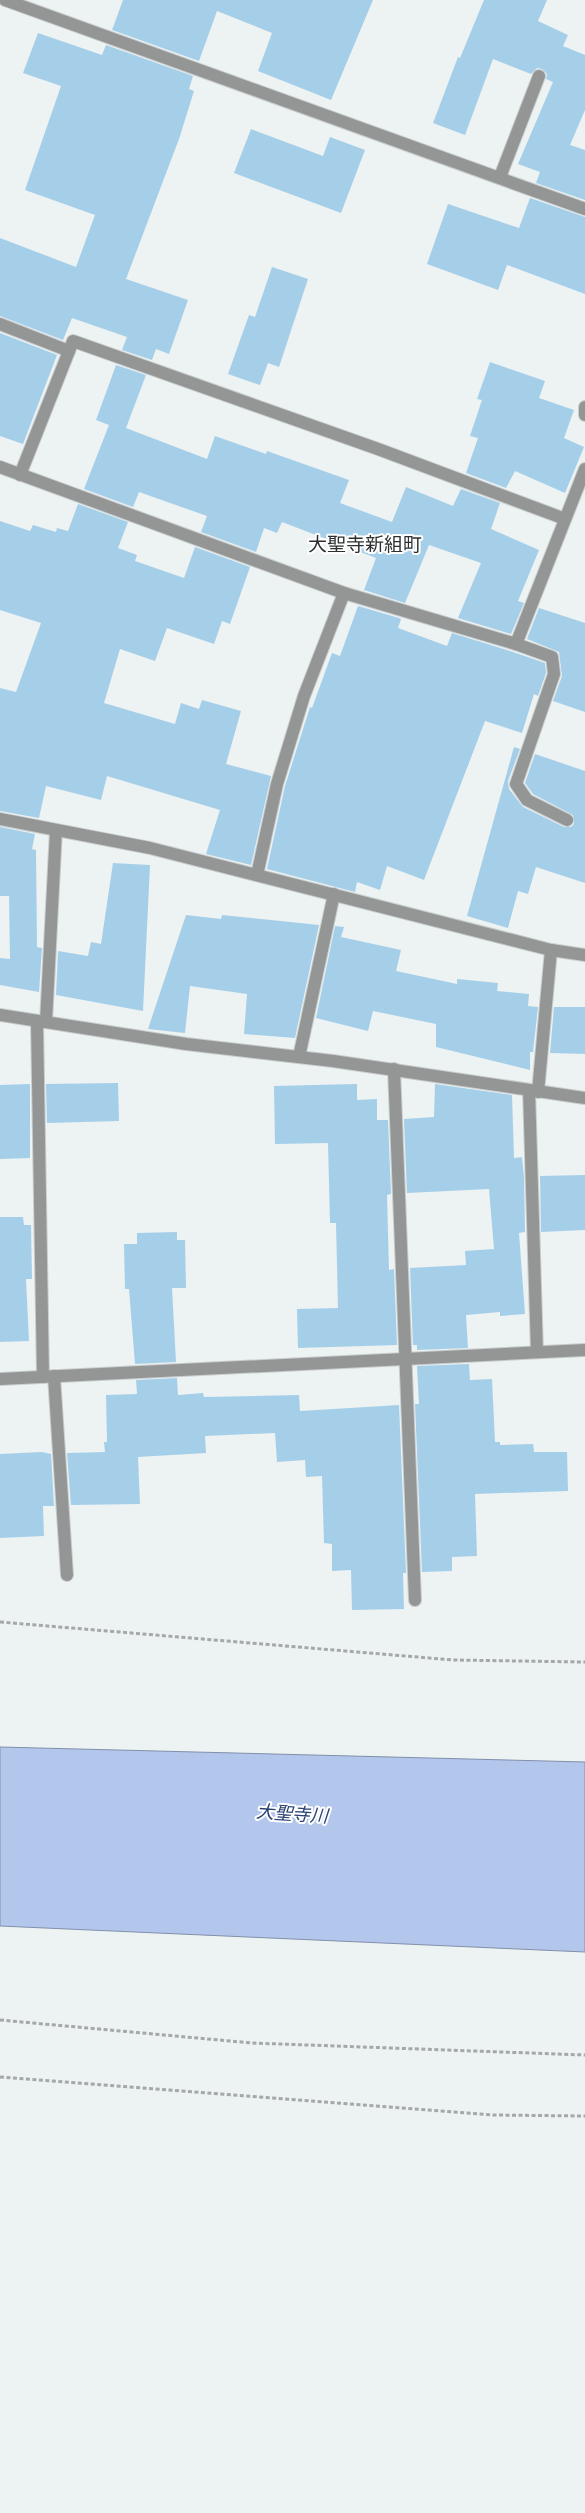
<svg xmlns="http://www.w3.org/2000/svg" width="585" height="2513" viewBox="0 0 585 2513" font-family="'Golos Text','Noto Sans JP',sans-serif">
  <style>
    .water { fill: #b3c7ed; stroke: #808faa }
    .building { fill: #a5cfe9 }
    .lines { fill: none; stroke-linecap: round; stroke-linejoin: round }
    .minor-casing { stroke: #c9cdce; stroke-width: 14 }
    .path { stroke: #a4a8a9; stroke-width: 3; stroke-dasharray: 4 2.5; stroke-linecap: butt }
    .minor { stroke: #939695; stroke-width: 12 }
    .labels { text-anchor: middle; stroke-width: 4; stroke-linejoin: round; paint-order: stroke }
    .water-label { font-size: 18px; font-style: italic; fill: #2a4172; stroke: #fff }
    .quarter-label { font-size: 19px; fill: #2b2f2f; stroke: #fff }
  </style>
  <rect width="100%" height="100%" fill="#edf2f3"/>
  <polygon class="water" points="0,1747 585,1762 585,1952 0,1926"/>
  <g class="building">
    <polygon points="123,0 373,0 331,100 258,71 272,33 217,11 199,61 112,30"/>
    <polygon points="484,0 547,0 538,21 568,35 563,46 585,55 585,110 570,145 585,150 585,200 536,183 540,172 518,164 553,82 546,79 547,74 542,69 537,68 531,74 493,59 465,135 433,123 458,57 460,58"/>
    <polygon points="38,33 102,55 106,45 193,76 189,89 194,91 179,139 126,279 188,300 169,354 156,349 152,360 122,350 127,337 72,318 63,340 0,316 0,238 76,267 95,215 25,190 61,86 23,73"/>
    <polygon points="251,129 323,156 330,137 365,150 341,213 234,173"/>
    <polygon points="530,198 585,217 585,294 507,265 498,290 427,264 448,204 519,228"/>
    <polygon points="272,267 308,279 279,367 268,363 260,385 228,374 249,315 255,317"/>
    <polygon points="0,333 57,355 23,444 0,436"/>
    <polygon points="490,362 545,381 539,398 574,410 564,438 584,447 565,493 515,471 506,488 466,473 478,438 470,436 482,400 477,399"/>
    <polygon points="116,365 146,375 126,428 207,459 215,436 266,454 267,451 349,480 340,503 392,522 406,487 453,506 461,489 500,503 491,529 539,550 518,601 524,603 511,634 458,618 481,563 429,545 405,603 364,590 376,558 282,522 277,533 264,528 256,552 201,532 207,516 139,492 133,507 84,489 109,425 96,420"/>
    <polygon points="78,504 128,522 118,548 137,555 135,561 184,578 195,547 250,567 230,624 222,621 214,644 167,628 155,661 120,649 104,703 175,724 181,703 199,709 202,700 241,711 226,764 271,776 251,865 206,854 220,810 107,776 101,800 46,786 39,818 0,811 0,688 16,692 41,623 0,610 0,521 30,531 33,525 56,532 57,528 68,531"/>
    <polygon points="358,606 399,618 401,619 398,628 447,646 452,633 513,652 545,663 546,673 538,696 534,694 522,733 485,721 424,880 387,866 380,890 357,882 355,892 267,869 285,786 310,707 312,708 332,653 340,656"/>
    <polygon points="539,608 585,623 585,712 553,701 562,676 559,652 527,639"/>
    <polygon points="514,747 520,749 508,781 509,789 523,807 564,827 571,827 574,824 573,815 533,794 525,783 535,754 585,771 585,883 536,867 528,894 518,891 508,928 467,916"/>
    <polygon points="0,827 35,834 32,849 36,850 37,947 42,948 39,992 0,985 0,958 10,959 9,896 0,896"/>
    <polygon points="113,863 150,865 143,1011 56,995 58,951 88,956 91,942 101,944"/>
    <polygon points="186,915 221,919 222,915 319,925 295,1038 244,1034 247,994 190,986 185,1033 148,1029"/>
    <polygon points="335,926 344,927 341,937 401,950 396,971 457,984 457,979 498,983 497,991 529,994 528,1006 538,1007 533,1052 530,1052 530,1070 436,1047 436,1024 373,1011 368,1031 316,1018"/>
    <polygon points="554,1007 585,1007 585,1054 550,1053"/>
    <polygon points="118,1083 119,1121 47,1123 46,1084"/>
    <polygon points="30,1084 30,1158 0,1159 0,1085"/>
    <polygon points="357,1084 357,1100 377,1099 377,1120 388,1120 391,1194 387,1195 389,1270 394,1269 397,1345 298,1348 297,1309 338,1308 336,1223 330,1223 328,1143 275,1144 274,1086"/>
    <polygon points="435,1084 512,1095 514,1158 522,1157 524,1177 525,1232 519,1233 525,1314 500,1316 500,1312 466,1315 468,1348 417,1350 417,1345 413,1345 410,1268 466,1265 465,1251 494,1249 489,1189 407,1193 404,1119 434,1117"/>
    <polygon points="585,1175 585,1230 541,1232 540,1176"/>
    <polygon points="0,1217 23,1217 24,1225 31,1225 32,1279 26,1279 29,1341 0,1342"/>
    <polygon points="177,1232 177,1240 185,1240 186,1288 172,1288 176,1362 135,1364 129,1289 125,1289 124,1244 137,1244 137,1233"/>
    <polygon points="469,1364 470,1380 492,1379 495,1442 500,1442 500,1445 533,1444 534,1452 567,1452 568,1491 475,1494 477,1556 452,1557 452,1571 422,1572 415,1404 419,1404 417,1366"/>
    <polygon points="177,1378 178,1395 203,1393 204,1397 299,1395 300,1411 399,1405 406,1573 403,1573 404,1609 352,1610 351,1570 332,1571 332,1544 324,1543 322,1476 306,1477 305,1460 277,1462 275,1433 205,1436 206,1453 138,1457 140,1504 71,1505 67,1453 105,1452 104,1442 107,1442 106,1395 137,1394 136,1380"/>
    <polygon points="42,1452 51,1454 54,1506 43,1506 44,1536 0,1538 0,1454"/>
  </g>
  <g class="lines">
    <defs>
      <g id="minor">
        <polyline points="5,0 585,209"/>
        <polyline points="500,177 539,76"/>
        <polyline points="0,324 69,351"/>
        <polyline points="585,407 585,415"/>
        <polyline points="0,467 344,593 516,644"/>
        <polyline points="20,475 73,341 378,449 565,519"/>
        <polyline points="0,819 150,848 551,950 585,955"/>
        <polyline points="567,820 527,800 516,784 554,674 552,657 516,644 585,469"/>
        <polyline points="257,875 277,784 304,696 344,593"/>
        <polyline points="0,1015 186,1044 333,1061 585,1098"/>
        <polyline points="37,1021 43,1377"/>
        <polyline points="46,1022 56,830"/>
        <polyline points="299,1057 334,894"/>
        <polyline points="394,1069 415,1600"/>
        <polyline points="529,1090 537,1352"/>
        <polyline points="538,1092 551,950"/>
        <polyline points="54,1376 67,1575"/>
        <polyline points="0,1379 585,1350"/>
      </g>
    </defs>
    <use href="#minor" class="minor-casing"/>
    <g class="path">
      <polyline points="0,1622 453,1660 585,1662"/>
      <polyline points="0,2020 252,2043 585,2055"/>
      <polyline points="0,2077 493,2115 585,2116"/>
    </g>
    <use href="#minor" class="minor"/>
  </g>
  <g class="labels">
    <g class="water-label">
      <text transform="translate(292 1814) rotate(4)" y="6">大聖寺川</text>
    </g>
    <g class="quarter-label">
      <text x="365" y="551">大聖寺新組町</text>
    </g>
  </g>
</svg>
